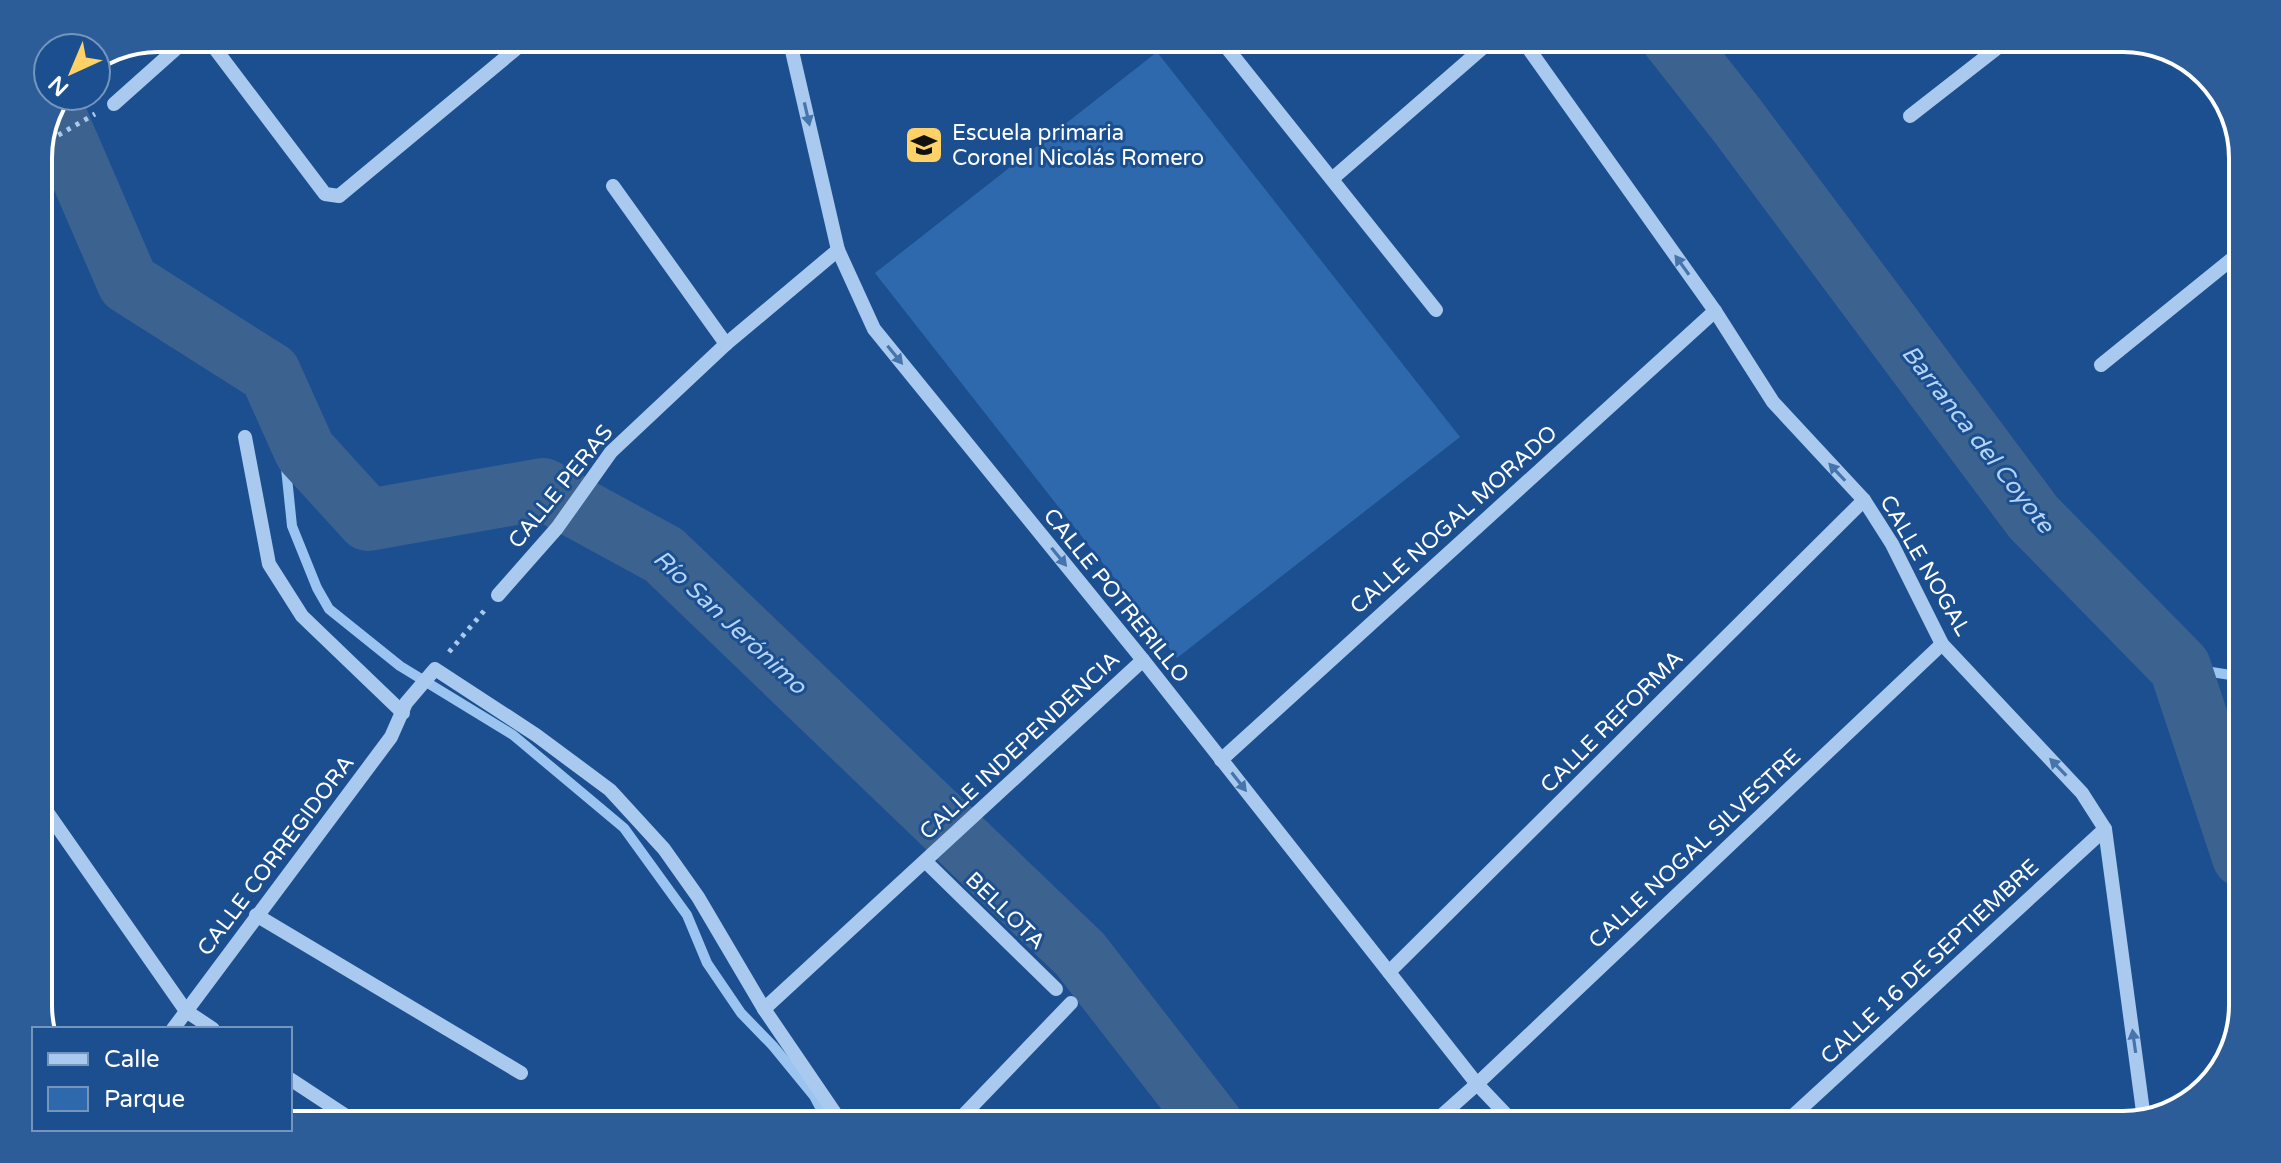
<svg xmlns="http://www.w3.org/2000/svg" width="2281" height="1163" viewBox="0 0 2281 1163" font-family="'Varela Round',sans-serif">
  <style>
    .green { fill: #2e69ad }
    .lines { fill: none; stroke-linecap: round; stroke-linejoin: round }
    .stream { stroke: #9cc4f0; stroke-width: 10 }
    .river { stroke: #3c6290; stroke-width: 62 }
    .path { stroke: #a9c9ee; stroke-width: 5; stroke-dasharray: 4 6; stroke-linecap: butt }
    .minor { stroke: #a9c9ee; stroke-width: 14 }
    .oneway { fill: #4674ac }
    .labels { text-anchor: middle; stroke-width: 6; stroke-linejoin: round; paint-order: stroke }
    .poi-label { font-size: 22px; fill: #fff; stroke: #1b4f8f; text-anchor: start }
    .street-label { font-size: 22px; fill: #fff; stroke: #1b4f8f }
    .water-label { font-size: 24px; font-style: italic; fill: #b5d3f5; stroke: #1b4f8f }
    .rim { fill: none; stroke: #fff; stroke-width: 4 }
  </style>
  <rect width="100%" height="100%" fill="#1b4f8f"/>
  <polygon class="green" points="1157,52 1460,437 1177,658 875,273"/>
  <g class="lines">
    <g class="stream">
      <polyline points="270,373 286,468 292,526 317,588 329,609 400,666 513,735 624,828 687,915 707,963 741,1013 773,1046 814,1096 829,1125"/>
      <polyline points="2180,667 2243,677"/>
    </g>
    <g class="river">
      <polyline points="1672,38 1736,119 2033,517 2180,667 2243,857"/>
      <polyline points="55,114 128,283 270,373 305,451 368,520 543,489 664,555 1080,954 1213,1125"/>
    </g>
    <g class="path">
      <polyline points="41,145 95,114"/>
      <polyline points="449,652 484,611"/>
    </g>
    <g class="minor">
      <polyline points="207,38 325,194 339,196 529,38"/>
      <polyline points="789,38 838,250 874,329 1143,660 1477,1084 1516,1125"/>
      <polyline points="1219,38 1436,310"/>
      <polyline points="1521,38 1715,311 1773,402 1864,500 1892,544 1942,644 2082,793 2105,829 2144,1119"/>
      <polyline points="1756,46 1767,38"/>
      <polyline points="114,104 188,38"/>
      <polyline points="1910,116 2010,38"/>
      <polyline points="1332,179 1494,38"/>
      <polyline points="613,186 726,344"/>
      <polyline points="2101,365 2243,250"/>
      <polyline points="245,437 269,564 302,616 403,713"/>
      <polyline points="498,595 557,528 611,452 726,344 838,250"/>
      <polyline points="1221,760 1715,311"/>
      <polyline points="38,799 186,1011 213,1029"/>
      <polyline points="926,862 1056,989"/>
      <polyline points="256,915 521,1073"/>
      <polyline points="1389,972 1864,500"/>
      <polyline points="764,1009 1143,660"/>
      <polyline points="173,1029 391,737 406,703 435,669 536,735 610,790 664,849 698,897 764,1009 843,1125"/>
      <polyline points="290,1079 360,1125"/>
      <polyline points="954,1125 1071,1003"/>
      <polyline points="1431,1125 1477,1084 1942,644"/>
      <polyline points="1783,1125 2105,829"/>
    </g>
  </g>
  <defs><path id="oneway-solid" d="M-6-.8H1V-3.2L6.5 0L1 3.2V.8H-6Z" transform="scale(2)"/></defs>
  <g class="oneway">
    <use href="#oneway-solid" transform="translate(807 114) rotate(77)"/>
    <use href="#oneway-solid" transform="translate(1682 265) rotate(-126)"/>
    <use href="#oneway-solid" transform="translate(895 355) rotate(51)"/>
    <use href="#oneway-solid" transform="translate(1837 472) rotate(-133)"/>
    <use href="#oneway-solid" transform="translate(1059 557) rotate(51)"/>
    <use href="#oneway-solid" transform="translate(2058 767) rotate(-134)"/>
    <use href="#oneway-solid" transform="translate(1239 782) rotate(52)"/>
    <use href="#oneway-solid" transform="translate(2134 1041) rotate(-98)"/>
  </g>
  <defs>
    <symbol id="school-square" viewBox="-11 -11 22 22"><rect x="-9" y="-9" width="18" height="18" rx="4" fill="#ffd166" stroke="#1b4f8f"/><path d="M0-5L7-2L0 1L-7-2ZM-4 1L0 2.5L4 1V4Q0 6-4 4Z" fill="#111"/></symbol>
  </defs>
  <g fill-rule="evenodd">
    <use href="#school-square" x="902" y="123" width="44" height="44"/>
  </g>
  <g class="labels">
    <g class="poi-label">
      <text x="952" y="140">Escuela primaria<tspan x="952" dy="25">Coronel Nicolás Romero</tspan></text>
    </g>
    <g class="street-label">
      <text transform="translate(560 486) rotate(-51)" y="8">CALLE PERAS</text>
      <text transform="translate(1453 519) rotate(-42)" y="8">CALLE NOGAL MORADO</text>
      <text transform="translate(1926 565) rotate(60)" y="8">CALLE NOGAL</text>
      <text transform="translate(1117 595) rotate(51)" y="8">CALLE POTRERILLO</text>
      <text transform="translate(1611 721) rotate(-45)" y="8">CALLE REFORMA</text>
      <text transform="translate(1019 745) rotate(-43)" y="8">CALLE INDEPENDENCIA</text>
      <text transform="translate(1694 848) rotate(-43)" y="8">CALLE NOGAL SILVESTRE</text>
      <text transform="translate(275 855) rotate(-53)" y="8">CALLE CORREGIDORA</text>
      <text transform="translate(1006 910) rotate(44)" y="8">BELLOTA</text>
      <text transform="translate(1929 961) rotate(-43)" y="8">CALLE 16 DE SEPTIEMBRE</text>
    </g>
    <g class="water-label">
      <text transform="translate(1978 439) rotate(52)" y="8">Barranca del Coyote</text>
      <text transform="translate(730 622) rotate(43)" y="8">Río San Jerónimo</text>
    </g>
  </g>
  <path d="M0 0H2281V1163H0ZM158 52H2123A106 106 0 0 1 2229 158V1005A106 106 0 0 1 2123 1111H158A106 106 0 0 1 52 1005V158A106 106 0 0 1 158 52Z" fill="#2d5d98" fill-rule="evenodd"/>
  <path class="rim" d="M158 52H2123A106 106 0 0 1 2229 158V1005A106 106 0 0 1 2123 1111H158A106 106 0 0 1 52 1005V158A106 106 0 0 1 158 52Z"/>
  <rect x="32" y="1027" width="260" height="104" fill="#1b4f8f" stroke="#7695bc" stroke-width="2"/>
  <rect x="48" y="1053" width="40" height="12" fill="#a9c9ee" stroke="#7695bc" stroke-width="2"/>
  <text x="104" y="1067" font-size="24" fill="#ffffff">Calle</text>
  <rect x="48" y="1087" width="40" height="24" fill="#2e69ad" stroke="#7695bc" stroke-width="2"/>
  <text x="104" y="1107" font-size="24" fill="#ffffff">Parque</text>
  <g transform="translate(72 72) rotate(224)"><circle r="38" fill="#1b4f8f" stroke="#7695bc" stroke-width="2"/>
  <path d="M0-6L14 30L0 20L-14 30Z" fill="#ffd166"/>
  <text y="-12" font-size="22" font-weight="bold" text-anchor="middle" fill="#ffffff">N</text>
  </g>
</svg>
